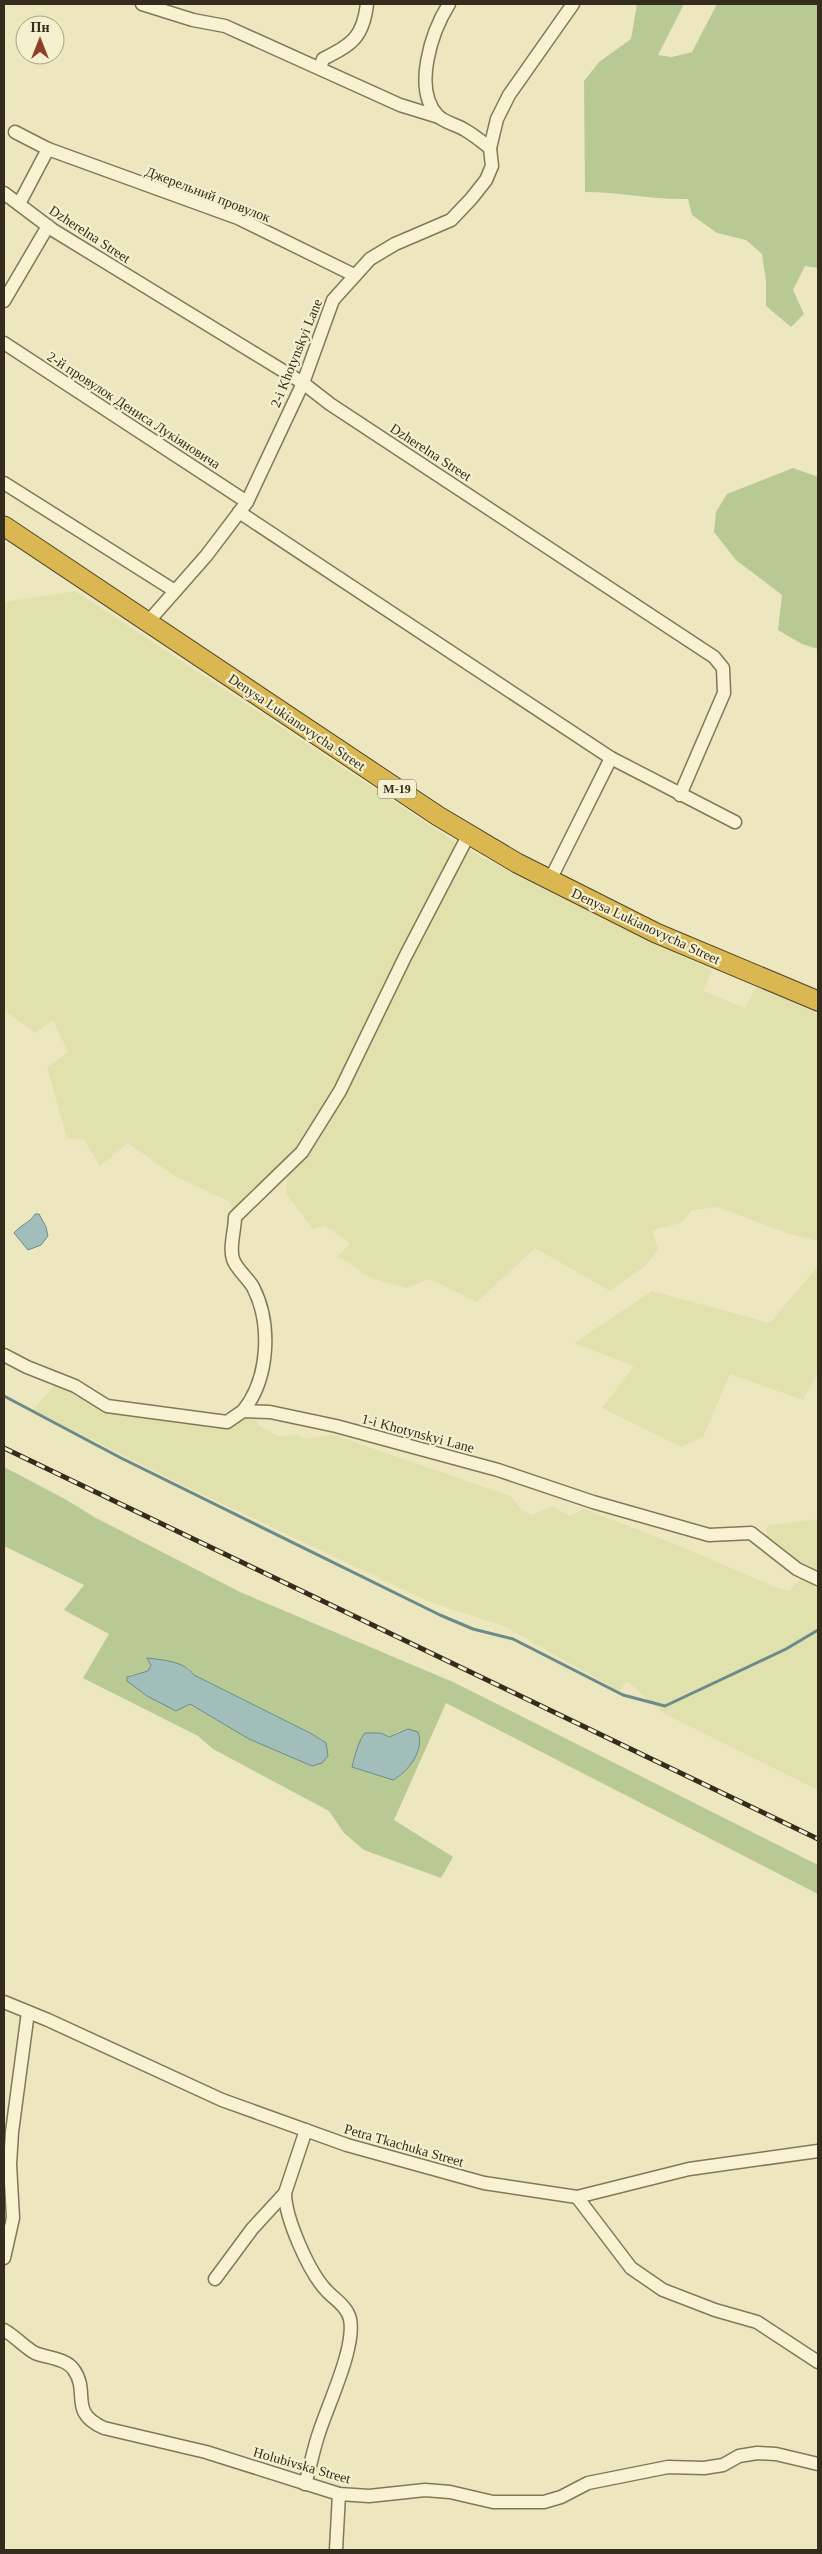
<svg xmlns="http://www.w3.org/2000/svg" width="822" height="2554" viewBox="0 0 822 2554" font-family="'Times New Roman',serif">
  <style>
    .farmland { fill: #e0e1ad }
    .green { fill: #b9c994; fill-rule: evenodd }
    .water { fill: #a2bebb; stroke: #6a8b89 }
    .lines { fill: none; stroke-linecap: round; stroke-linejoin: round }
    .stream { stroke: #6a8b89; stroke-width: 3 }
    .minor-casing { stroke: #847758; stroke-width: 15 }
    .highway-casing { stroke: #51442d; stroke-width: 21 }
    .minor { stroke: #f7f3d2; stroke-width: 12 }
    .highway { stroke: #dab751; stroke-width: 19 }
    .rail-casing { stroke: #342c1c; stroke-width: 5 }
    .rail { stroke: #f4f0ce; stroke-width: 3; stroke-dasharray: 9; stroke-linecap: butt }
    .labels { text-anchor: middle; stroke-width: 4.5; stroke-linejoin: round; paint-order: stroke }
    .shield { fill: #f4f0ce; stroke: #6e6751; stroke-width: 1 }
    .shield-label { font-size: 12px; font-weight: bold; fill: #342c1c }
    .street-label { font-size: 14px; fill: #342c1c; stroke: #f4f0ce }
  </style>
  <rect width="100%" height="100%" fill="#ece7bf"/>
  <g class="farmland">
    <polygon points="75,591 458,844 335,1091 298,1150 233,1211 230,1202 173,1175 128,1143 100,1166 84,1140 67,1138 47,1067 68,1052 53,1020 35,1033 4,1010 4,602"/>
    <polygon points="466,849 613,923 712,970 703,991 745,1008 756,987 818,1012 818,1241 786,1233 718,1207 692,1210 681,1223 652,1230 658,1249 645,1266 610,1291 535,1248 477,1302 430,1279 406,1288 371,1278 338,1256 350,1243 325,1226 313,1229 286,1193 288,1173 305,1155"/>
    <polygon points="818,1266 818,1372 803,1400 730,1374 703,1437 681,1447 602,1408 634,1366 574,1343 652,1291 770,1323"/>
    <polygon points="56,1384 105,1410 225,1426 245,1414 253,1415 259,1426 280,1437 297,1434 303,1439 334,1435 510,1496 522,1510 531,1515 553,1506 569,1516 584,1509 680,1546 777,1588 789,1591 803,1576 818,1582 818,1790 663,1713 627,1681 619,1691 506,1627 430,1602 177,1482 33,1410"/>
    <polygon points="818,1519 818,1576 798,1567 767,1538 766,1529 769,1525"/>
  </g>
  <g class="green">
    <path d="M637,4H684L658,55L672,57L692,52L717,4H818V268L805,266L793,290L804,314L791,327L766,306V281L762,254L746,240L717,233L692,215L688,199C653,200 619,192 585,192L584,81L599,62L631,39Z"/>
    <polygon points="793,468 818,477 818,649 802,644 778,630 782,595 736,560 714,532 716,512 727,494"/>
    <path d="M4,1467L65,1499L96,1518L240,1592L453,1682L818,1865V1894L446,1703L394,1820L453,1857L441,1878L364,1850L344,1833L329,1811L213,1749L198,1736L83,1678L109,1634L64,1610L84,1585L4,1546ZM148,1658L189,1668L194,1675L312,1734L326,1743L327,1756L312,1766L249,1739L190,1704L147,1696L127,1681L130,1675L148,1671L151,1665ZM400,1731L393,1780L352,1767C354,1755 359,1747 362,1736L381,1733L389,1737Z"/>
  </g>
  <g class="water">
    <path d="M35,1214H39L46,1227L48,1236L41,1245L28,1250L14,1233C20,1225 30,1223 35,1214Z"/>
    <path d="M147,1658C163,1660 184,1661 194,1675L312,1734L326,1743L328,1756L322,1763L312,1766L249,1739L190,1704L176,1711L147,1696L127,1681V1677L148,1671L151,1665Z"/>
    <path d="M408,1729L418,1732C425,1750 408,1772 393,1780L352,1767C354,1758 359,1739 365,1733H381L389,1737Z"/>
  </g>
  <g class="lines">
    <polyline class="stream" points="4,1396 121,1458 440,1615 473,1629 513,1639 623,1695 665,1706 786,1649 818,1630"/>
    <defs>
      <g id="minor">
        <polyline points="142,4 193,20 225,26 400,105 439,117"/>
        <path d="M449,4C432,31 412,89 438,116C444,122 457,125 465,130C474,135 482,142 490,148"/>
        <path d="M320,68L323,59C352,44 363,38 367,4"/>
        <polyline points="15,132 48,149"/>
        <polyline points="4,193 53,230 303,383 330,404 714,657 723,668 724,693 680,795"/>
        <polyline points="19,204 48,149 238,218 354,275"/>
        <polyline points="4,301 48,226"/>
        <polyline points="4,343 247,502"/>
        <polyline points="4,483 175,591"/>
        <polyline points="239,512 611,758 735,822"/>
        <polyline points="147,623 206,556 247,502 303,383 333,300 370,259 395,244 451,220 471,199 486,180 492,166 490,148 497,119 509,95 573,4"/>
        <polyline points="550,880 611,758"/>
        <polyline points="4,1355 27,1367 75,1386 107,1406 227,1422 243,1411 270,1412 336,1426 498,1470 593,1502 709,1535 751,1533 797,1569 818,1579"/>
        <path d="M243,1411C269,1379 272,1324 253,1287C248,1278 236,1269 233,1259C229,1247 235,1230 235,1217L302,1152L340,1091L405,957L469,834"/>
        <polyline points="4,2002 48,2020 222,2100 347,2145 484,2183 577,2197 689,2169 818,2151"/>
        <polyline points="577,2197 631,2268 663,2290 715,2310 757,2322 818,2362"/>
        <polyline points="4,2258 13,2218 10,2164 12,2132 28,2012"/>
        <polyline points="215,2279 252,2229 285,2193"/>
        <path d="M4,2330C15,2336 24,2347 35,2353C47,2358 66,2358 74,2370C90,2393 68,2412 104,2428L206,2452L339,2494L369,2496L425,2490L450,2492L493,2502H544L561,2497L588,2483L668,2467L704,2468L723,2465L739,2456L757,2453L776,2454L818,2464"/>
        <path d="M305,2484C310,2468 313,2451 318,2436C327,2406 356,2348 350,2319C347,2306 334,2299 326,2290C309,2272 285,2218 285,2193L306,2130"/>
        <polyline points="336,2550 339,2494"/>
      </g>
      <polyline id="highway" points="4,526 438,816 517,863 656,933 818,1001"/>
    </defs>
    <use href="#minor" class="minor-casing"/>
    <use href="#highway" class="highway-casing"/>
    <use href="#minor" class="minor"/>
    <use href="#highway" class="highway"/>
    <defs>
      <polyline id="rail" points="4,1448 818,1839"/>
    </defs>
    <use href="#rail" class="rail-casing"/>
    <use href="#rail" class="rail"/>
  </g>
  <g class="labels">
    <rect class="shield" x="378" y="779.5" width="38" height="19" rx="4"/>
    <g class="shield-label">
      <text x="397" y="793">М-19</text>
    </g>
    <g class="street-label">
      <text transform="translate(208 194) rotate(21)" y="5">Джерельний провулок</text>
      <text transform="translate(90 234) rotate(33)" y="5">Dzherelna Street</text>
      <text transform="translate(296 353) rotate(-68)" y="5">2-i Khotynskyi Lane</text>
      <text transform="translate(134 410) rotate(33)" y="5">2-й провулок Дениса Лукіяновича</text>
      <text transform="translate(431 452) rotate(33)" y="5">Dzherelna Street</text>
      <text transform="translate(297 722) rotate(34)" y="5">Denysa Lukianovycha Street</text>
      <text transform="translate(646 926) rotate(25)" y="5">Denysa Lukianovycha Street</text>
      <text transform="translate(418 1433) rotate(15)" y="5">1-i Khotynskyi Lane</text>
      <text transform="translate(404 2145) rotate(16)" y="5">Petra Tkachuka Street</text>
      <text transform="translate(302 2465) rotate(16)" y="5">Holubivska Street</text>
    </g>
  </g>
  <rect width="822" height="2554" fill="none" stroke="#342c1c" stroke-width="10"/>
  <g transform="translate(40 40)"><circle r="24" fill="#f4f0ce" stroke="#a7a287"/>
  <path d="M0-4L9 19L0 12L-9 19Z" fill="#903d2a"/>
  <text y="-8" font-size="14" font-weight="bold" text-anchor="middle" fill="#342c1c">Пн</text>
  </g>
</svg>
